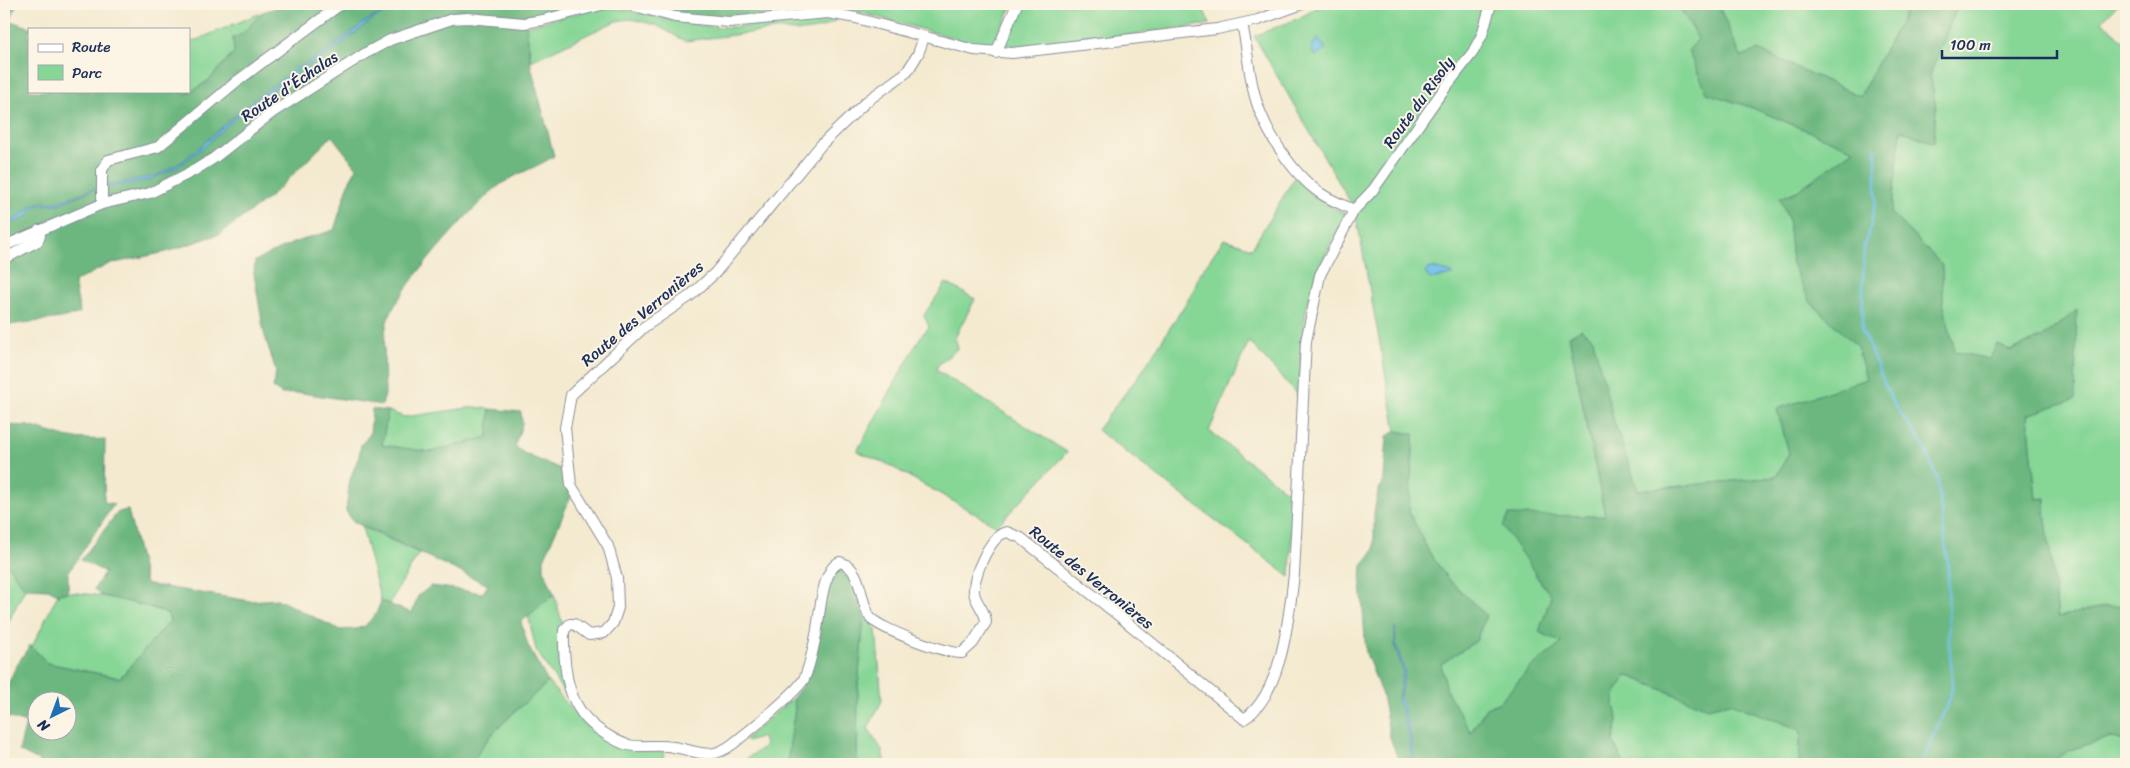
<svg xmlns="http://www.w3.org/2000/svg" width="2130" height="768" viewBox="0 0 2130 768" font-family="Sriracha,sans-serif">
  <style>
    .green { fill: #86d696; stroke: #50827a }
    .forest { fill: #6cb77f; stroke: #44736e; fill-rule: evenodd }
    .water { fill: #6cbfe8; stroke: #4477a3 }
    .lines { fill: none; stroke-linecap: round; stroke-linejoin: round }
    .stream { stroke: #6cbfe8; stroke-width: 2.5 }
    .minor-casing { stroke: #888c97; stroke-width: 12 }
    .minor { stroke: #fff; stroke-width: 10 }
    .labels { text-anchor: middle; stroke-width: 4; stroke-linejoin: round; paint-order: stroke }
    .street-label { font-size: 16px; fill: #1b2f5e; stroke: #fcf5e5 }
  </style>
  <rect width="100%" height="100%" fill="#fcf5e5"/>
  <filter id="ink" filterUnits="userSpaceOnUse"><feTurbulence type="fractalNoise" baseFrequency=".02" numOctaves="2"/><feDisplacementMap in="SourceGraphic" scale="10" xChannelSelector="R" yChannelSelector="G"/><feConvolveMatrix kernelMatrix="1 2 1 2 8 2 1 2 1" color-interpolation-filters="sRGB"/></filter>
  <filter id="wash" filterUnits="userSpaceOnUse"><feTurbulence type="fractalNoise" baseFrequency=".0096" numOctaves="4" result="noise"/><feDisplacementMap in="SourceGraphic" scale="20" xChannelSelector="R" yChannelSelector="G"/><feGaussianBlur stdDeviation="1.12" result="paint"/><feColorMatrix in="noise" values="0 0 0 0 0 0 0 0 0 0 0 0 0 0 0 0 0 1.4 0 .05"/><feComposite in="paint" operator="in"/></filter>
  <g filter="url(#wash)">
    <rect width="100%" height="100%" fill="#f4ead0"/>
    <g class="green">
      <polygon points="807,4 1013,4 995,42 990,46 983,46 851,10 828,7 806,7"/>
      <polygon points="1023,4 1201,4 1210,24 1076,42 1021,47 1005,45 1011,23"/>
      <polygon points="1324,4 1678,4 1699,39 1707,93 1750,107 1854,150 1797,191 1780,199 1788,218 1792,263 1810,302 1857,346 1867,379 1777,409 1789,453 1776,477 1638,490 1614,422 1569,336 1605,516 1535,575 1551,596 1563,643 1530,668 1500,702 1486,708 1470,734 1447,691 1441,664 1476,641 1486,615 1447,578 1429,552 1409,512 1414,434 1396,431 1355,210 1254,36 1299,18"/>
      <polygon points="1718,4 1910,4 1860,96 1758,50 1741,58"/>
      <polygon points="1958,4 2118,4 2102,21 2126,44 2126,80 2123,84 2126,89 2126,606 2104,607 2058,617 2045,511 2046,498 2036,499 2028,415 2076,311 2043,337 2009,351 1997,344 1990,359 1955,352 1943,303 1942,265 1891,213 1901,130 1933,143 1936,108 1930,75"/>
      <path d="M598,8C640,7 676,26 719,27C759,28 797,19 837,19C825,30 797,34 782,29L685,41L656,25L631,19L616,21L531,61L526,26Z"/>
      <polygon points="263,12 242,34 233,38 234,52 208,81 187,94 178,91 189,91 189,43"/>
      <path d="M1295,177C1309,195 1324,205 1345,213V218C1334,239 1321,261 1313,284C1301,321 1300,359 1300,398L1249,341L1209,431L1293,496L1290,577L1097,430L1143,370L1193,292L1199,275L1224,239L1252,248Z"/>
      <polygon points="946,283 975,299 955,337 958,348 938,365 936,370 1067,452 997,526 889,465 857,451 921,336 929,327 924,315"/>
      <polygon points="475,407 490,409 488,437 431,452 382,445 388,411 404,417"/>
      <polygon points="362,527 419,553 389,604 381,601"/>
      <polygon points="4,560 25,588 4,631"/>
      <path d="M68,592C102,595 136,601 168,614L170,621L120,678L47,663L32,647L58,594Z"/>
      <polygon points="554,594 562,622 568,693 564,693 536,650 528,615"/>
      <polygon points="864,616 876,629 882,701 868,728 882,750 885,764 857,764 858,686"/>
      <polygon points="1627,675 1707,708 1730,703 1801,730 1799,764 1624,764 1613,741 1618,721 1614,705 1616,691"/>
      <path d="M548,682L575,713L611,742L664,747L663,764H473C481,738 527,702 548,682Z"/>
      <polygon points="793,698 795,708 787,764 739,764 765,746 763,737 747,742 745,739"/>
      <polygon points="2111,737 2126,742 2126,764 2046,764 2073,749"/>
    </g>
    <g class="forest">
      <path d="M4,4H17L10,21L36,29H29V91H178L187,94L208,81L234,52L233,38L242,34L263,12L287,4H569L540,17L525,16L531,66L554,156C536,168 514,174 497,187C472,206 394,294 387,322C382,342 385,374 385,395L382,405L302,393L282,394L273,388L276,371L264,333L254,274L255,261L293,243L334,230L350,180L357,168L332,136L270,197L220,234L166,252L109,264L74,282L80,313C56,321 29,321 4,326Z"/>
      <path d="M653,4H807L806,7C758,22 699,23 653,4Z"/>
      <polygon points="1678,4 1718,4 1741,57 1758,50 1860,96 1910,4 1958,4 1930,75 1936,108 1934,143 1901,130 1891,213 1942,265 1943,303 1955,352 1990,359 1997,344 2010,351 2043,337 2077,310 2075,399 2028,415 2036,499 2046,498 2045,511 2058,617 2104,607 2126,606 2126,742 2111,737 2073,749 2046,764 1799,764 1801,730 1730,703 1707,708 1627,675 1616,691 1614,705 1618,721 1613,741 1624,764 1400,764 1390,737 1382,695 1366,653 1361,582 1362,566 1374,549 1374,513 1378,492 1384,478 1387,436 1396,431 1414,434 1409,512 1429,552 1447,578 1486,615 1476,641 1441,664 1447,691 1471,733 1486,708 1500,702 1530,668 1562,643 1539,632 1551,596 1503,527 1509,515 1605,516 1569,336 1581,329 1593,339 1614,422 1638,490 1776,477 1789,453 1777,409 1866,379 1857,346 1810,302 1792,263 1788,218 1780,198 1797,191 1854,150 1750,107 1707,93 1688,51 1698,39"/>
      <path d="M372,409L388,411L382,445L431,452L488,437L490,409L521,412L522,424L515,446L525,454L561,469L571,496L544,559V569L554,594L521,622L528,646L548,682C527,702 481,737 473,764H44L19,751L26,723L4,716C4,684 13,671 30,645L47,663L120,678L170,621L168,614L154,608L100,595L94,589L105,572L81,560L118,512L128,510L146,584L250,601L277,599L340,630L356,629L365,626L376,614L381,601L412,613L418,596L431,586L483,593L488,585L352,521L346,511L350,479L359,456L361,445L370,434ZM38,700H68V730H38Z"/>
      <polygon points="4,425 29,426 69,438 105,440 104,502 114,504 68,573 68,592 58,594 48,589 25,588 4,560"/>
      <polygon points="841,567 848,571 852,577 864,616 858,686 857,764 787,764 795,708 793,698 802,686 830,579 836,569"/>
    </g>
    <g class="water">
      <polygon points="399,4 406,4 374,18 323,58 299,70 242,111 204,147 177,167 150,180 102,188 103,186 155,176 180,163 199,148 244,107 296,69 324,54 366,21"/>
      <polygon points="1318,38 1326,49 1317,56 1314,55 1311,48"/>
      <polygon points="96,188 59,204 38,205 24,218 4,227 38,203 58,202"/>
      <polygon points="1433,268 1452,273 1453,275 1430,279 1425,273 1428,269"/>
      <polygon points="1395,627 1396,645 1405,672 1400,696 1411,737 1415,764 1412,761 1409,737 1398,699 1403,671 1395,646"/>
    </g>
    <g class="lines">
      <polyline class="stream" points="1876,149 1876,198 1871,225 1864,245 1862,330 1892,401 1923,445 1937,477 1948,566 1949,643 1953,684 1950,698 1921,764"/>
    </g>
  </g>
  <g filter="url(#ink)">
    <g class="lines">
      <defs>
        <g id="minor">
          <polyline points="627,4 675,17 729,22 828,13 856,18 974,50 1012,53 1217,29 1258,20 1302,4"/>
          <path d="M1242,24C1247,45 1248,67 1253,88C1260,124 1290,172 1320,193C1330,200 1343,205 1354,210"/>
          <path d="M924,37L918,54L907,72L867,101L821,145L715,273L690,296L644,327L571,395L565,428L571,485L608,546L617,578L618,608L613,623L604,633L589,635L574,624H570L564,630C563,670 567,711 604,733C612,738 619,743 628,745C643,748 659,744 673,747C699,751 710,762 734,743C748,732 797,692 804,679C810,666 813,649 816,635C820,617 821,569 840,562C863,568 859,601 870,617C878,629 948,654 962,653L973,643L986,622C986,611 975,603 974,592C973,576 990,535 1007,532L1021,538L1123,619L1244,719C1282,694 1289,617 1294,574L1306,341L1320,275L1354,210L1373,190L1439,96L1473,52L1482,35L1491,4"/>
          <polyline points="996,53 1017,4"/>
          <polyline points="102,204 102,170 108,160 158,147 236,82 341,4"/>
          <polyline points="4,246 102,204 150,193 195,170 214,158 273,112 366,53 390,40 452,19 468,18 524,23 543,20 605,4"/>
          <polyline points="4,259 38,241 40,236 39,230"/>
        </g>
      </defs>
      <use href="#minor" class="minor-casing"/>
      <use href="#minor" class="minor"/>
    </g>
  </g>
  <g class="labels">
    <g class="street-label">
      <text transform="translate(289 86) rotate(-34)" y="6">Route d'Échalas</text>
      <text transform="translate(1418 102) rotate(-54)" y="6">Route du Risoly</text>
      <text transform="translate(642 313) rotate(-40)" y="6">Route des Verronières</text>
      <text transform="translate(1092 577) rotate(39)" y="6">Route des Verronières</text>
    </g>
  </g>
  <rect width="2130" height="768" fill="none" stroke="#fcf5e5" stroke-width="20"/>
  <rect x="28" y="28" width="162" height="65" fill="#fcf5e5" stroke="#a2a6af"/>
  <rect x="38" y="44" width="25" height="8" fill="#ffffff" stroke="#a2a6af"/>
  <text x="72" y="52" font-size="15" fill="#1b2f5e">Route</text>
  <rect x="38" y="65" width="25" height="15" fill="#86d696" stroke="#a2a6af"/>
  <text x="72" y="78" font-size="15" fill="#1b2f5e">Parc</text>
  <g transform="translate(52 716) rotate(222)"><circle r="24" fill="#fcf5e5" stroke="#a2a6af"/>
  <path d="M0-4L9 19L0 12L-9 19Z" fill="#1f6fb2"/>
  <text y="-8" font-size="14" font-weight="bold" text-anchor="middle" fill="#1b2f5e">N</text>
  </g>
  <path d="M1942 50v8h115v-8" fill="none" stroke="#1b2f5e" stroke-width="2.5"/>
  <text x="1950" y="50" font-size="15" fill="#1b2f5e" stroke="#fcf5e5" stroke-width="4" paint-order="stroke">100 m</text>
</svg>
